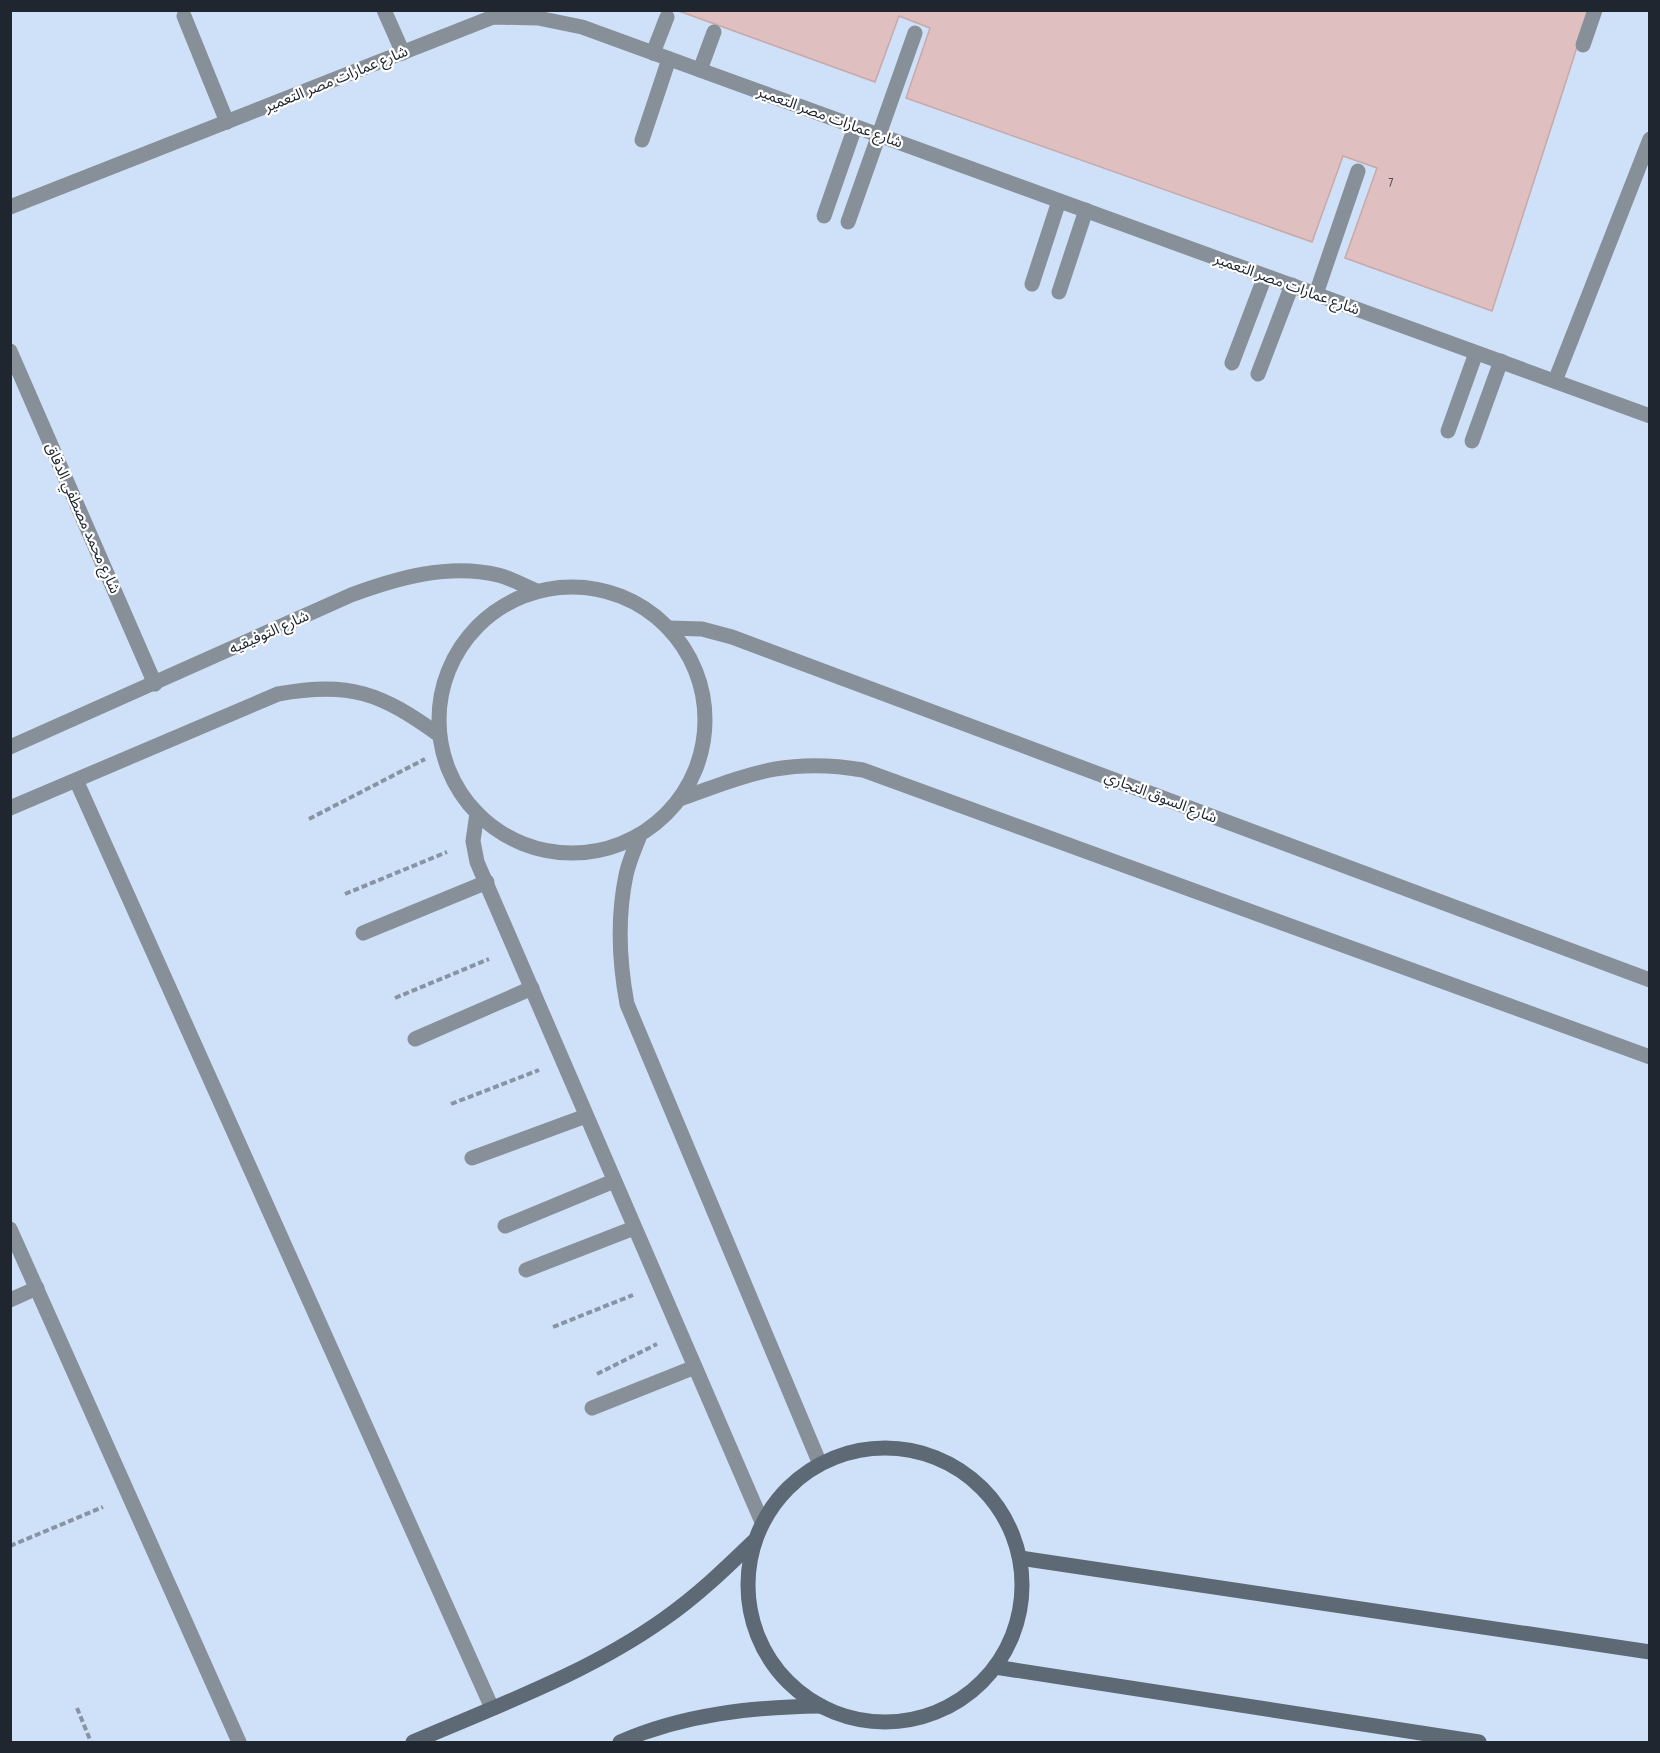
<svg xmlns="http://www.w3.org/2000/svg" width="1660" height="1753" viewBox="0 0 1660 1753" font-family="'Fira Sans Condensed','Noto Sans Arabic',sans-serif">
  <style>
    .building { fill: #e0bfc0; stroke: #c8a9a9; stroke-width: 1.5 }
    .lines { fill: none; stroke-linecap: round; stroke-linejoin: round }
    .path { stroke: #8794a5; stroke-width: 4; stroke-dasharray: 6 3; stroke-linecap: butt }
    .lane { stroke: #878f98; stroke-width: 15 }
    .street { stroke: #878f98; stroke-width: 15 }
    .secondary { stroke: #5e6976; stroke-width: 15 }
    .labels { text-anchor: middle; stroke-width: 4.5; stroke-linejoin: round; paint-order: stroke }
    .number-label { font-size: 12px; fill: #504c53 }
    .street-label { font-size: 15px; fill: #20262f; stroke: #fff }
  </style>
  <rect width="100%" height="100%" fill="#cfe1f8"/>
  <polygon class="building" points="676,10 1589,10 1492,311 1345,258 1377,168 1343,156 1312,242 906,98 930,28 899,16 875,82"/>
  <g class="lines">
    <g class="path">
      <polyline points="309,819 425,759"/>
      <polyline points="345,894 447,852"/>
      <polyline points="395,998 489,959"/>
      <polyline points="451,1104 539,1070"/>
      <polyline points="553,1327 633,1295"/>
      <polyline points="597,1374 657,1344"/>
      <polyline points="10,1546 103,1507"/>
      <polyline points="77,1708 91,1742"/>
    </g>
    <g class="lane">
      <polyline points="184,16 227,122"/>
      <polyline points="1583,45 1595,10"/>
      <polyline points="653,53 667,17"/>
      <polyline points="700,70 714,32"/>
      <polyline points="642,140 669,59"/>
      <polyline points="824,216 855,127"/>
      <polyline points="848,222 915,33"/>
      <polyline points="1032,284 1059,201"/>
      <polyline points="1059,292 1086,210"/>
      <polyline points="1316,294 1358,171"/>
      <polyline points="1232,363 1265,276"/>
      <polyline points="1258,374 1292,285"/>
      <polyline points="1448,431 1476,353"/>
      <polyline points="1472,441 1501,361"/>
      <polyline points="363,933 487,882"/>
      <polyline points="415,1039 532,988"/>
      <polyline points="472,1158 586,1116"/>
      <polyline points="505,1226 614,1181"/>
      <polyline points="526,1270 634,1228"/>
      <polyline points="592,1408 695,1367"/>
    </g>
    <g class="street">
      <polyline points="384,10 403,53"/>
      <polyline points="10,207 493,17 538,18 582,27 700,70 1650,416"/>
      <polyline points="10,351 155,684"/>
      <polyline points="1555,381 1650,139"/>
      <circle cx="572" cy="720" r="133"/>
      <polyline points="669,628 702,629 732,637 1650,980"/>
      <path d="M10,747L351,595C397,578 449,563 498,575C511,578 524,586 537,591"/>
      <polyline points="76,780 492,1708"/>
      <path d="M680,799C749,774 788,757 863,770L1650,1057"/>
      <path d="M10,808L278,694C350,681 381,693 439,735"/>
      <polyline points="477,813 473,841 477,862 762,1522"/>
      <path d="M640,835C635,848 629,861 626,875C617,918 619,961 627,1004L820,1464"/>
      <polyline points="10,1229 239,1742"/>
      <polyline points="10,1300 37,1288"/>
    </g>
    <g class="secondary">
      <circle cx="885" cy="1585" r="137"/>
      <polyline points="1020,1558 1650,1652"/>
      <polyline points="995,1667 1479,1742"/>
      <path d="M413,1742C499,1705 588,1673 664,1619C697,1596 725,1569 754,1541"/>
      <path d="M620,1742C684,1714 753,1707 821,1706"/>
    </g>
  </g>
  <g class="labels">
    <g class="number-label">
      <text x="1391" y="187">7</text>
    </g>
    <g class="street-label">
      <text transform="translate(336 79) rotate(-22)" y="5">شارع عمارات مصر التعمير</text>
      <text transform="translate(830 117) rotate(20)" y="5">شارع عمارات مصر التعمير</text>
      <text transform="translate(1287 284) rotate(20)" y="5">شارع عمارات مصر التعمير</text>
      <text transform="translate(83 518) rotate(66)" y="5">شارع محمد مصطفي الدقاق</text>
      <text transform="translate(269 632) rotate(-24)" y="5">شارع التوفيقيه</text>
      <text transform="translate(1161 797) rotate(21)" y="5">شارع السوق التجاري</text>
    </g>
  </g>
  <rect width="1660" height="1753" fill="none" stroke="#20262f" stroke-width="24"/>
</svg>
